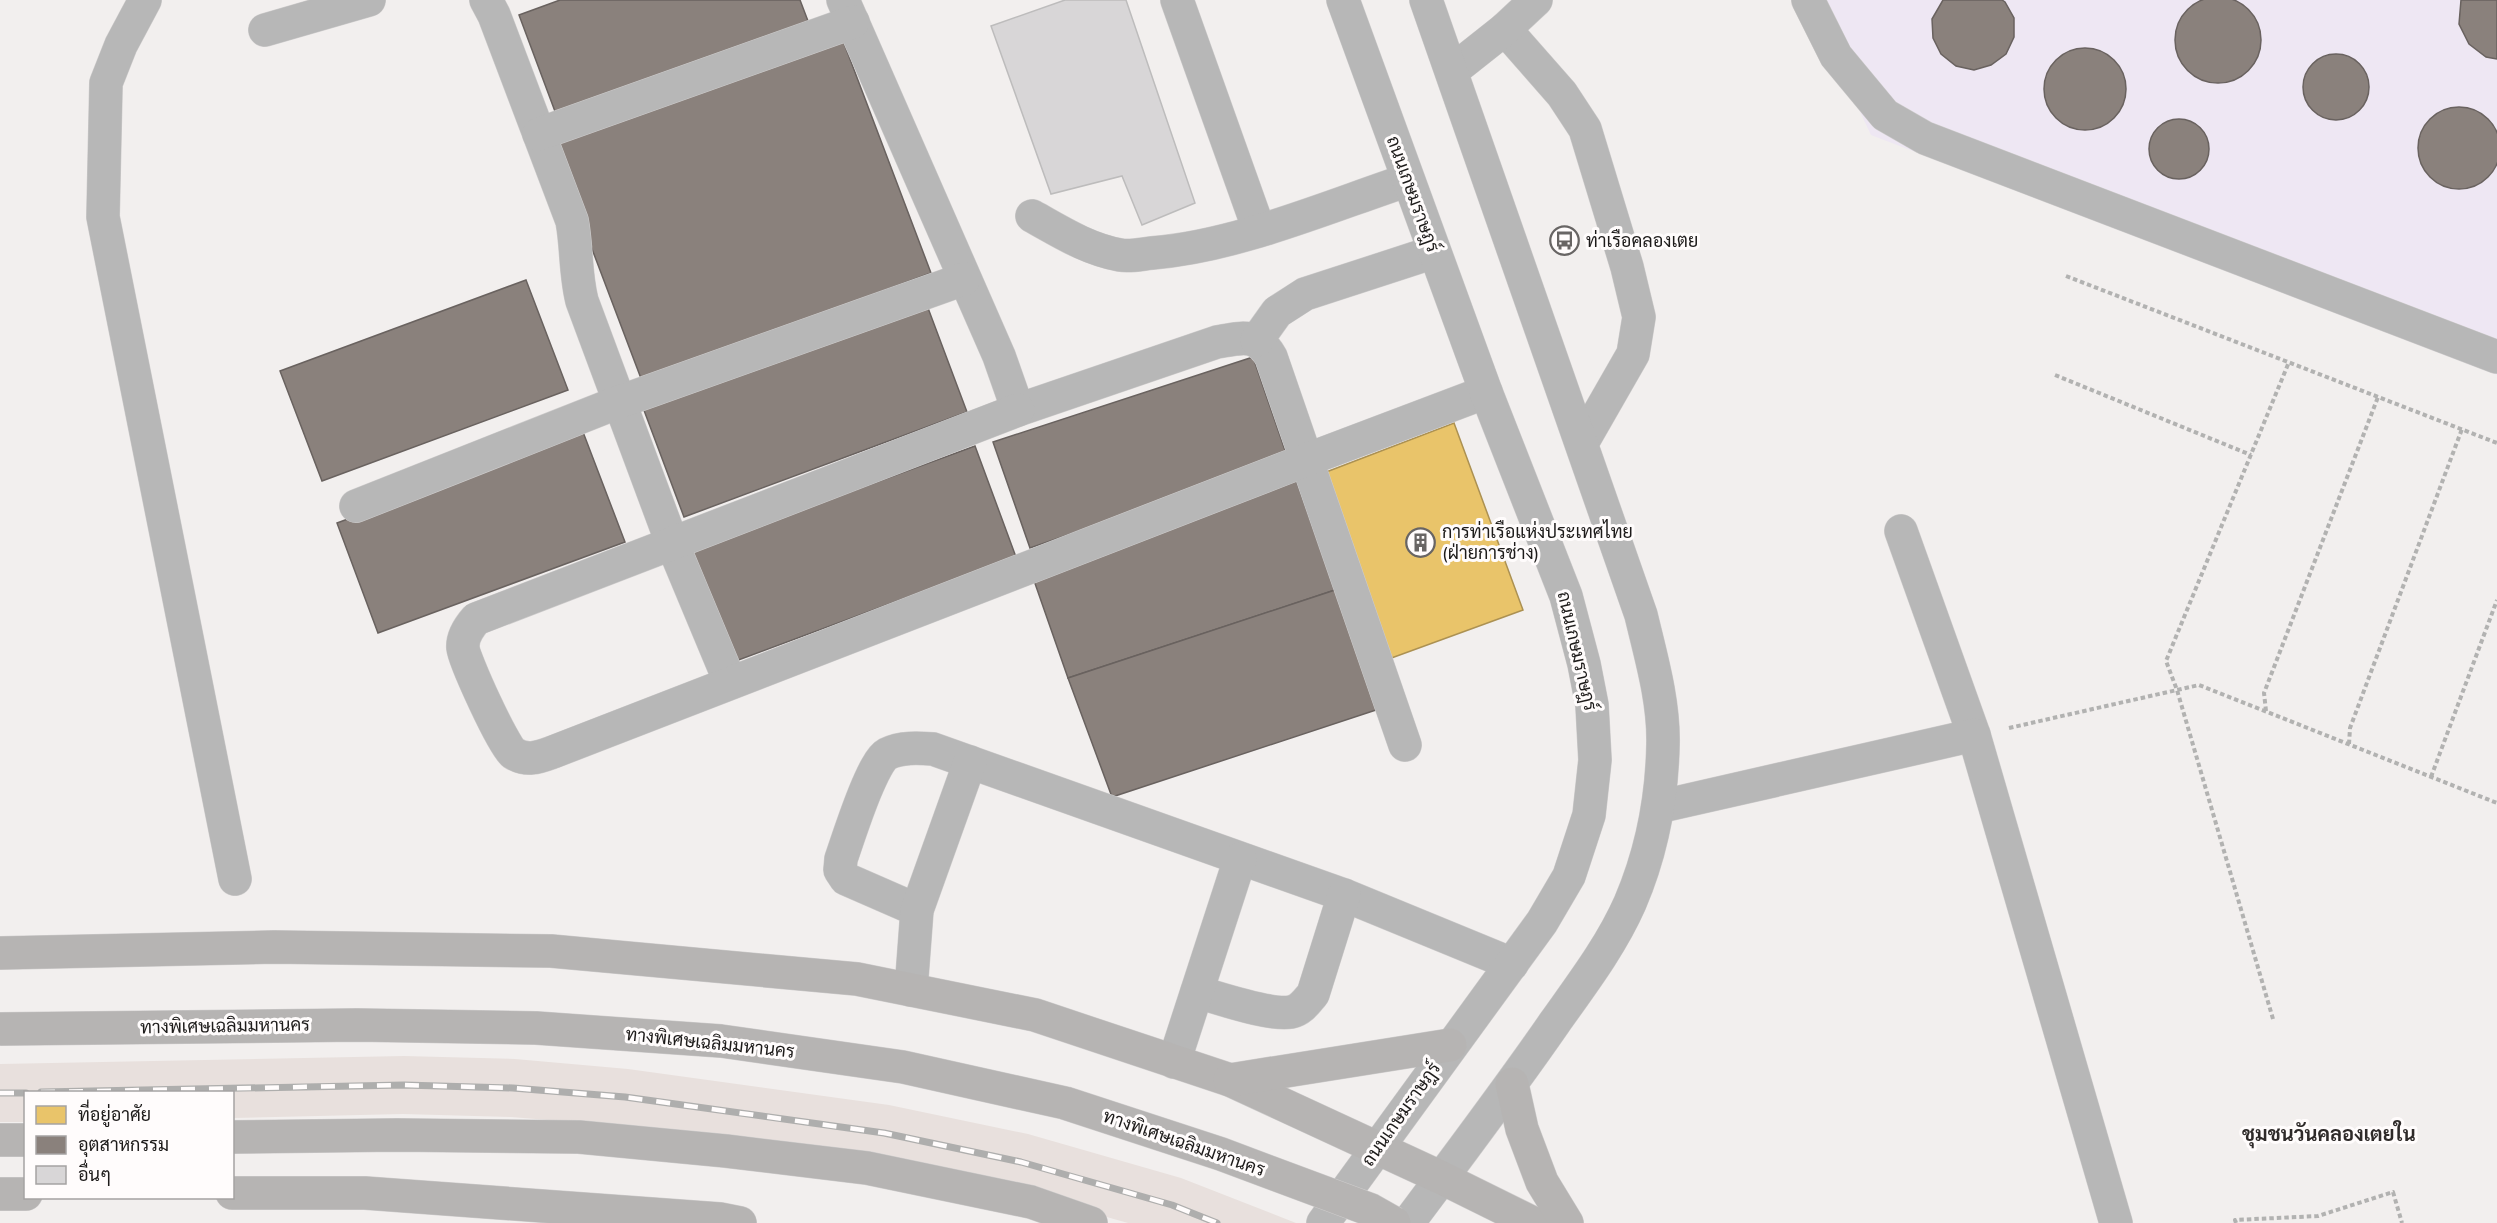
<svg xmlns="http://www.w3.org/2000/svg" width="2497" height="1223" viewBox="0 0 2497 1223" font-family="Mulish,Sarabun,sans-serif">
  <style>
    .built { fill: #e8e0dd }
    .industrial { fill: #eee7f3 }
    .homes { fill: #e9c46a; stroke: #ac9152; stroke-width: 1.5 }
    .industry { fill: #8a817c; stroke: #69625f; stroke-width: 1.5 }
    .building { fill: #d8d6d7; stroke: #bdbcbc; stroke-width: 1.5 }
    .lines { fill: none; stroke-linecap: round; stroke-linejoin: round }
    .minor-casing { stroke: #cfcdcd; stroke-width: 34 }
    .highway-casing { stroke: #cfcdcd; stroke-width: 34 }
    .path { stroke: #b2b2b1; stroke-width: 4; stroke-dasharray: 4.5 3; stroke-linecap: butt }
    .minor { stroke: #b7b7b7; stroke-width: 33 }
    .highway { stroke: #b6b4b3; stroke-width: 33 }
    .rail-casing { stroke: #aeaead; stroke-width: 7 }
    .rail { stroke: #fffcfc; stroke-width: 4.5; stroke-dasharray: 14; stroke-linecap: butt }
    .highway-bridge-casing { stroke: #cfcdcd; stroke-width: 34; stroke-linecap: butt }
    .highway-bridge { stroke: #b6b4b3; stroke-width: 33 }
    .labels { text-anchor: middle; stroke-width: 6; stroke-linejoin: round; paint-order: stroke }
    .street-label { font-size: 18px; fill: #1d1b1a; stroke: #fffcfc }
    .poi-label { font-size: 18px; fill: #1d1b1a; stroke: #fffcfc; text-anchor: start }
    .neighbourhood-label { font-size: 20px; font-weight: bold; fill: #2e2a29; stroke: #fffcfc }
  </style>
  <rect width="100%" height="100%" fill="#f2efee"/>
  <polygon class="built" points="404,1056 515,1059 628,1069 889,1105 1028,1134 1181,1178 1296,1223 1128,1223 1014,1191 622,1126 511,1117 403,1114 233,1118 232,1092 26,1092 25,1122 0,1122 0,1064"/>
  <polygon class="industrial" points="1807,0 2497,0 2497,375 1871,135"/>
  <polygon class="homes" points="1454,423 1523,610 1386,660 1321,474"/>
  <g class="industry">
    <circle cx="2218" cy="40" r="43"/>
    <polygon points="560,0 800,0 808,21 556,114 519,15"/>
    <polygon points="1943,0 2002,0 2005,2 2014,18 2014,37 2006,54 1991,65 1974,70 1956,66 1941,54 1933,38 1932,19"/>
    <polygon points="2461,0 2497,0 2497,59 2486,57 2469,44 2459,24"/>
    <polygon points="842,38 931,273 642,381 553,146"/>
    <circle cx="2085" cy="89" r="41"/>
    <circle cx="2336" cy="87" r="33"/>
    <circle cx="2459" cy="148" r="41"/>
    <circle cx="2179" cy="149" r="30"/>
    <polygon points="526,280 568,390 322,481 280,371"/>
    <polygon points="925,300 967,412 684,517 642,405"/>
    <polygon points="1253,357 1288,459 1030,548 993,442"/>
    <polygon points="583,432 625,542 378,633 337,523"/>
    <polygon points="975,446 1016,557 733,662 691,550"/>
    <polygon points="1295,477 1335,590 1068,678 1031,572"/>
    <polygon points="1335,590 1379,709 1112,797 1068,678"/>
  </g>
  <polygon class="building" points="1065,0 1126,0 1195,203 1142,225 1122,176 1051,194 991,26"/>
  <g class="lines">
    <defs>
      <g id="minor">
        <polyline points="145,0 121,45 106,83 103,217 235,879"/>
        <path d="M486,0L494,15L572,221C577,247 575,274 582,301L672,543L730,682"/>
        <path d="M843,0L999,356L1018,410L1217,342C1241,338 1257,332 1271,357L1405,745"/>
        <polyline points="1177,0 1259,230"/>
        <polyline points="1808,0 1836,56 1885,115 1925,138 2497,357"/>
        <polyline points="1505,29 1562,94 1585,129 1627,267 1639,317 1633,354 1582,443"/>
        <polyline points="265,30 369,0"/>
        <polyline points="1452,71 1505,29 1536,0"/>
        <polyline points="539,134 853,22"/>
        <path d="M1032,216C1061,232 1087,249 1120,255C1130,257 1142,254 1152,253C1237,246 1327,207 1408,180"/>
        <polyline points="1257,340 1277,312 1305,294 1434,252"/>
        <path d="M1018,410L476,619C469,627 462,637 463,648C464,660 504,747 513,753C527,762 539,757 553,752L1306,460L1486,392"/>
        <polyline points="356,506 619,402 964,279"/>
        <polyline points="1901,531 1974,735"/>
        <polyline points="1658,807 1974,735 2116,1223"/>
        <path d="M917,910L846,879L840,870L841,859C848,839 872,762 887,754C901,747 918,748 933,749L1344,895L1512,964"/>
        <polyline points="911,990 917,910 970,762"/>
        <path d="M1197,992C1219,998 1270,1016 1291,1012C1301,1010 1307,1001 1313,994L1344,895"/>
        <polyline points="1174,1062 1240,859"/>
        <polyline points="1323,1223 1542,922 1569,876 1589,815 1595,760 1592,705 1584,664 1566,596 1486,392 1343,0"/>
        <path d="M1408,1223C1458,1156 1508,1090 1555,1022C1582,984 1611,946 1630,903C1651,854 1662,798 1663,744C1664,701 1651,657 1641,615L1426,0"/>
      </g>
      <g id="highway">
        <polyline points="0,953 274,947 551,951 857,979 1035,1015 1230,1080 1442,1178 1533,1223"/>
        <polyline points="1230,1080 1450,1045"/>
        <polyline points="1512,1084 1522,1129 1542,1182 1567,1223"/>
        <polyline points="232,1137 397,1135 579,1137 726,1151 867,1168 1031,1202 1091,1223"/>
        <polyline points="0,1140 26,1140"/>
        <polyline points="232,1193 365,1193 720,1219 740,1223"/>
        <polyline points="0,1194 26,1194"/>
      </g>
    </defs>
    <use href="#minor" class="minor-casing"/>
    <use href="#highway" class="highway-casing"/>
    <g class="path">
      <polyline points="2066,276 2497,443"/>
      <polyline points="2055,375 2251,455"/>
      <polyline points="2266,711 2264,693 2378,397"/>
      <polyline points="2009,728 2199,685 2497,803"/>
      <polyline points="2349,744 2350,728 2462,429"/>
      <polyline points="2431,777 2497,600"/>
      <polyline points="2273,1019 2177,690 2166,661 2289,362"/>
      <polyline points="2236,1223 2235,1220 2318,1216 2393,1192 2402,1223"/>
    </g>
    <use href="#minor" class="minor"/>
    <use href="#highway" class="highway"/>
    <defs>
      <g id="rail">
        <polyline points="41,1092 404,1085 513,1088 625,1097 884,1133 1021,1162 1172,1205 1217,1223"/>
        <polyline points="0,1093 26,1093"/>
      </g>
    </defs>
    <use href="#rail" class="rail-casing"/>
    <use href="#rail" class="rail"/>
    <defs>
      <polyline id="highway-bridge" points="0,1029 357,1025 536,1028 721,1041 903,1067 1065,1103 1221,1154 1371,1210 1394,1223"/>
    </defs>
    <use href="#highway-bridge" class="highway-bridge-casing"/>
    <use href="#highway-bridge" class="highway-bridge"/>
  </g>
  <defs>
    <symbol id="bus-ring" viewBox="-11 -11 22 22"><circle r="9.5" fill="#fffcfc" stroke="#686564" stroke-width="1.5"/><path d="M-5-6H5V4H4V6H2V4H-2V6H-4V4H-5ZM-3.5-4V0h7V-4ZM-3.5 1.2v1.5H-2V1.2ZM2 1.2v1.5H3.5V1.2Z" fill="#686564"/></symbol>
    <symbol id="building-ring" viewBox="-11 -11 22 22"><circle r="9.5" fill="#fffcfc" stroke="#686564" stroke-width="1.5"/><path d="M-4-6H4V6H1V3H-1V6H-4ZM-2.5-4.3h1.7v1.8h-1.7ZM.8-4.3h1.7v1.8H.8ZM-2.5-1h1.7V.8h-1.7ZM.8-1h1.7V.8H.8Z" fill="#686564"/></symbol>
  </defs>
  <g fill-rule="evenodd">
    <use href="#bus-ring" x="1548" y="224" width="33" height="33"/>
    <use href="#building-ring" x="1404" y="526" width="33" height="33"/>
  </g>
  <g class="labels">
    <g class="street-label">
      <text transform="translate(1413 194) rotate(70)" y="6">ถนนเกษมราษฎร์</text>
      <text transform="translate(1577 651) rotate(77)" y="6">ถนนเกษมราษฎร์</text>
      <text transform="translate(225 1026) rotate(-1)" y="6">ทางพิเศษเฉลิมมหานคร</text>
      <text transform="translate(710 1043) rotate(6)" y="6">ทางพิเศษเฉลิมมหานคร</text>
      <text transform="translate(1401 1114) rotate(-55)" y="6">ถนนเกษมราษฎร์</text>
      <text transform="translate(1184 1143) rotate(19)" y="6">ทางพิเศษเฉลิมมหานคร</text>
    </g>
    <g class="poi-label">
      <text x="1586" y="247">ท่าเรือคลองเตย</text>
      <text x="1442" y="538">การท่าเรือแห่งประเทศไทย<tspan x="1442" dy="21">(ฝ่ายการช่าง)</tspan></text>
    </g>
    <g class="neighbourhood-label">
      <text x="2329" y="1141">ชุมชนวันคลองเตยใน</text>
    </g>
  </g>
  <rect x="24" y="1091" width="210" height="108" fill="#fffcfc" stroke="#a5a2a2" stroke-width="1.5"/>
  <rect x="36" y="1106" width="30" height="18" fill="#e9c46a" stroke="#a5a2a2" stroke-width="1.5"/>
  <text x="78" y="1121" font-size="18" fill="#1d1b1a">ที่อยู่อาศัย</text>
  <rect x="36" y="1136" width="30" height="18" fill="#8a817c" stroke="#a5a2a2" stroke-width="1.5"/>
  <text x="78" y="1151" font-size="18" fill="#1d1b1a">อุตสาหกรรม</text>
  <rect x="36" y="1166" width="30" height="18" fill="#d8d6d7" stroke="#a5a2a2" stroke-width="1.5"/>
  <text x="78" y="1181" font-size="18" fill="#1d1b1a">อื่นๆ</text>
</svg>
